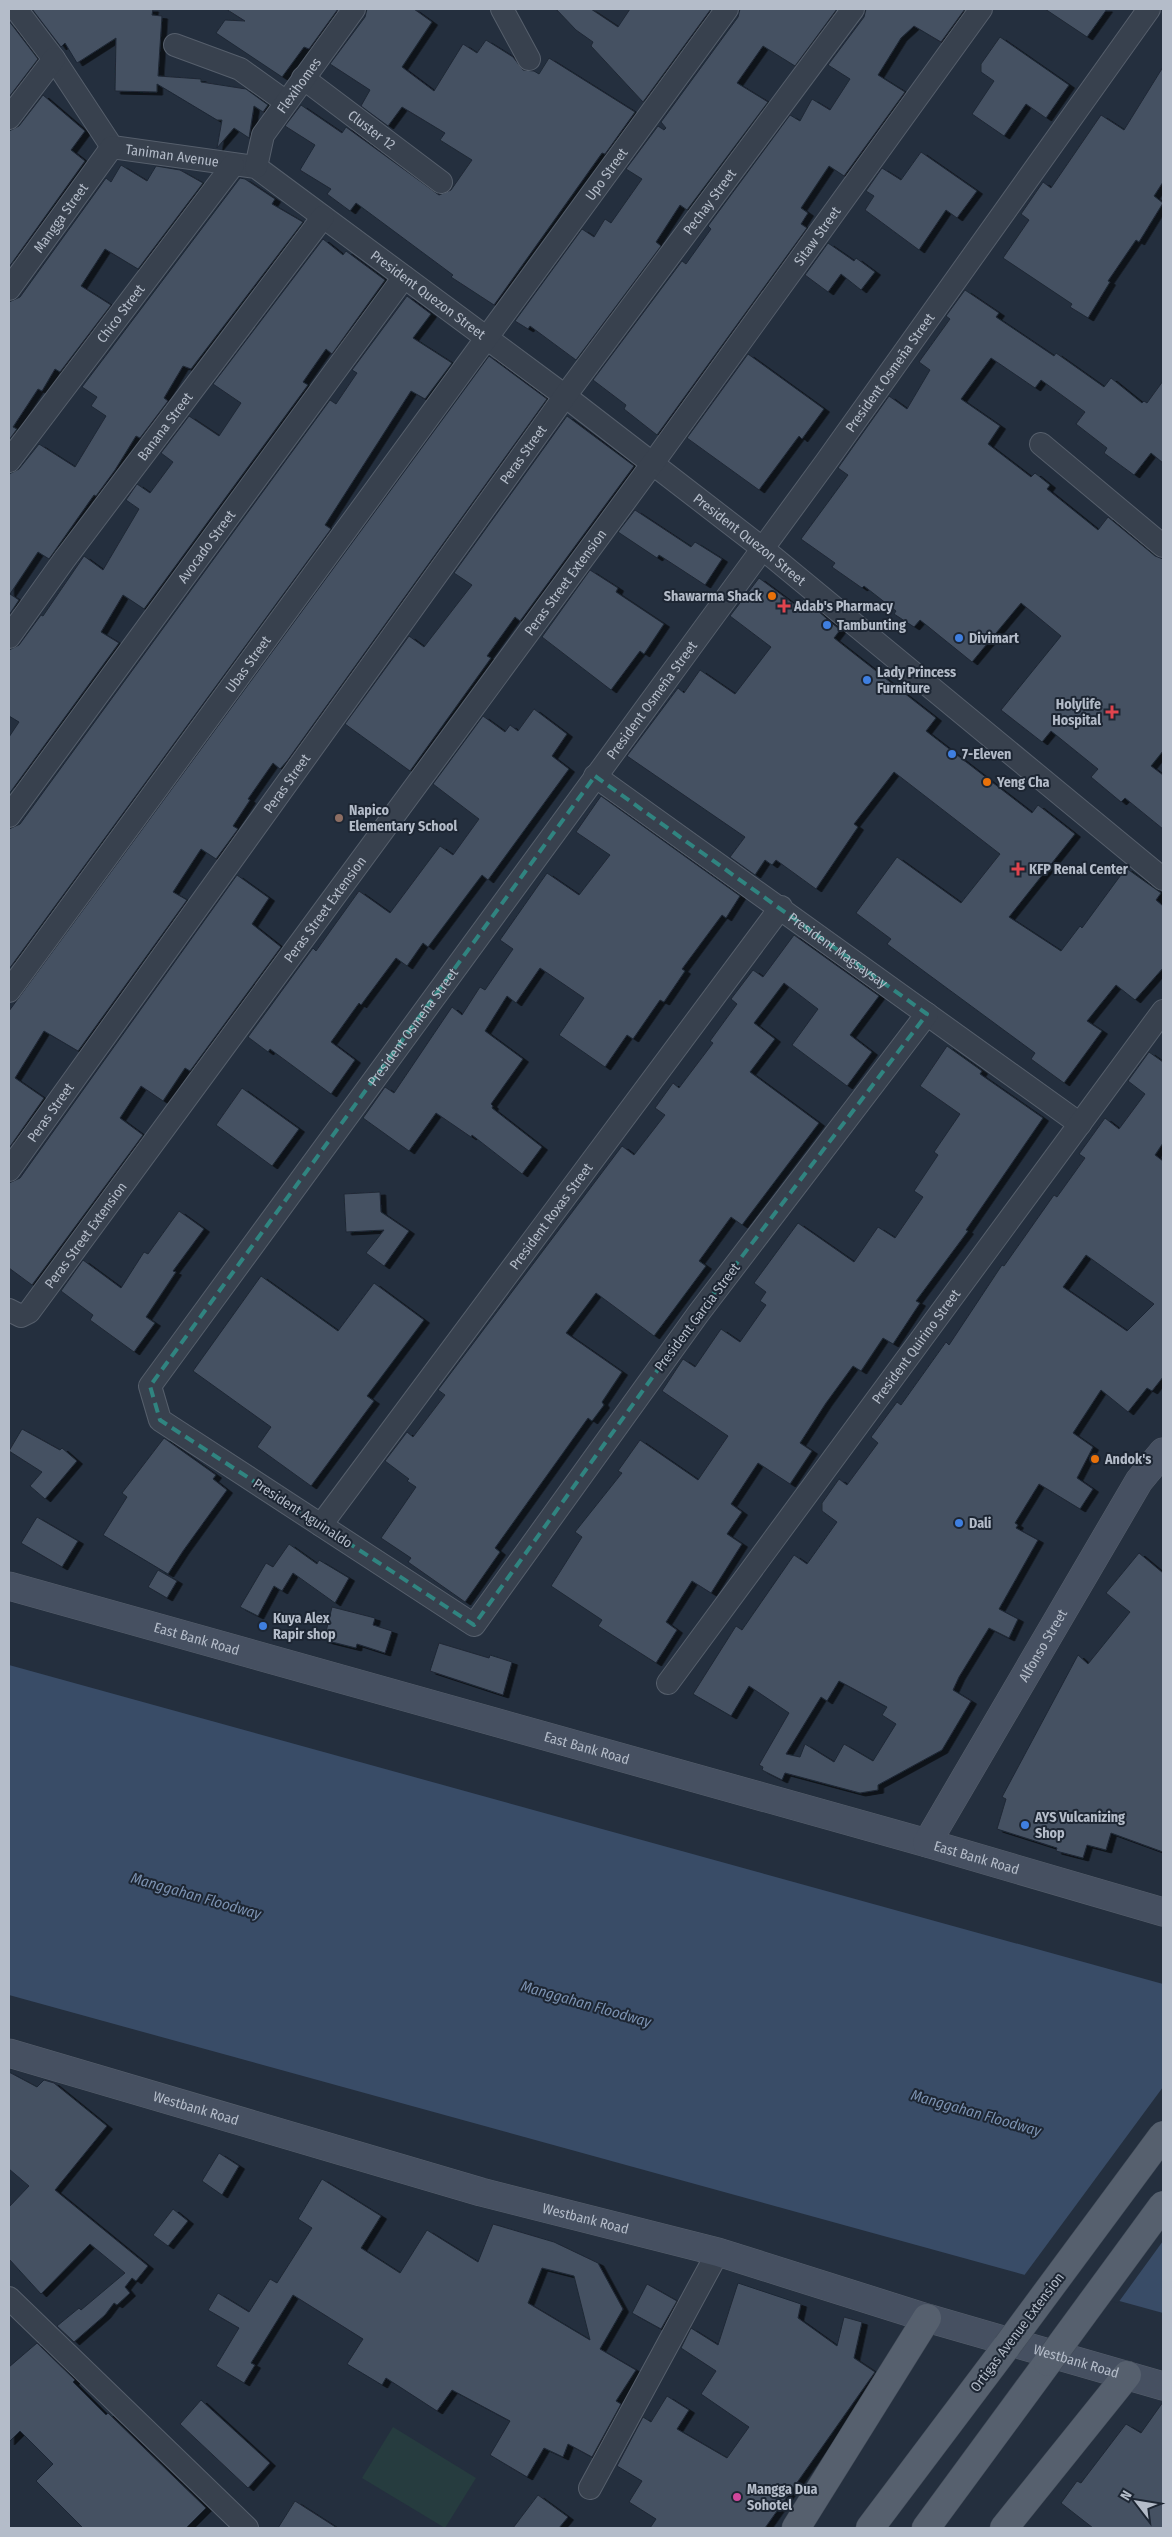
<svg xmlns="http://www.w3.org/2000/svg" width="1172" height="2537" viewBox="0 0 1172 2537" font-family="'Fira Sans Condensed',sans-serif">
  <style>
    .green { fill: #263c3f }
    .water { fill: #394c67 }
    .pier { fill: #242f3e }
    .building { fill: #455162; stroke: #1f2835; fill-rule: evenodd; filter: url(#shadow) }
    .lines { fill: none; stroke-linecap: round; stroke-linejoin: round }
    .street-casing { stroke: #565f6c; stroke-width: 24 }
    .secondary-casing { stroke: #565f6c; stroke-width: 29 }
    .primary-casing { stroke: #414a57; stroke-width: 29 }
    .street { stroke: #38414e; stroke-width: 22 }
    .secondary { stroke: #465061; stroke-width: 28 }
    .primary { stroke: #56606e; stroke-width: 28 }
    .primary-bridge-casing { stroke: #414a57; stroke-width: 29; stroke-linecap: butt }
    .primary-bridge { stroke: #56606e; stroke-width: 28 }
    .marked { fill: none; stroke: #308480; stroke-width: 4; stroke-dasharray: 10 6; stroke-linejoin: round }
    .food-dot { fill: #e8710a; stroke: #1d2633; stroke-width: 2 }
    .health-dot { fill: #e0444e; stroke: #1d2633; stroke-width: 2 }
    .shop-dot { fill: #3f7fe0; stroke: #1d2633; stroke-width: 2 }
    .education-dot { fill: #8d6e63; stroke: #1d2633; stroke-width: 2 }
    .hotel-dot { fill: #d1479c; stroke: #1d2633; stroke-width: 2 }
    .labels { text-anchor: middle; stroke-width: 4; stroke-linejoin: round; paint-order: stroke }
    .street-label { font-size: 14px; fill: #b4bcc9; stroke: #1d2633 }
    .poi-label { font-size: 14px; font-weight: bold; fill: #b4bcc9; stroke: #1d2633; text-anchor: start }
    .water-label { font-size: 15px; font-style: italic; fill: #7c92b1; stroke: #1d2633 }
  </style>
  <defs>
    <filter id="shadow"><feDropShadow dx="5.5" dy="3" stdDeviation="0" flood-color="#0009"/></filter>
  </defs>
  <rect width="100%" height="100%" fill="#242f3e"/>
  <polygon class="green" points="393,2427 476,2478 445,2528 362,2478"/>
  <polygon class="water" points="9,1665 1163,1984 1163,2313 9,1995"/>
  <polygon class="pier" points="1163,2087 1163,2241 1118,2303 1023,2277"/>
  <g class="building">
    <polygon points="32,9 153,9 152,15 162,16 158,76 201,79 201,82 246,89 268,105 263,112 254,106 249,138 234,128 217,148 222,120 217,120 157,84 157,92 115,91 116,38 77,63 65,43 61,47"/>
    <polygon points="226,9 338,9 309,49 304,47 282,77 216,33 225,20 245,21"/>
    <polygon points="367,9 414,9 432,22 402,67 434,91 463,44 477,53 486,40 513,57 523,70 534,71 539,74 549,58 635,112 605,154 602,153 494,305 451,277 453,275 356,203 350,211 327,194 331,189 300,170 315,145 285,126 301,105 342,133 346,127 439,195 451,190 472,160 440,140 445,133 402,107 388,126 361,106 370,90 330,64 365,17"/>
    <polygon points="556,9 591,9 618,27 630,9 711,9 643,102 591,46 593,42 576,30"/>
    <polygon points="740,9 837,9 795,66 763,46 737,83 768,102 687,210 680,205 656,242 661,246 576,360 530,326 528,329 515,321 582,229 594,237 605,219 611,223 642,179 626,169 658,126 664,130 666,128 661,122 738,17"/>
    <polygon points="866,9 965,9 941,42 914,26 901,38 878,75 905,92 844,176 829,166 801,208 808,213 801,224 807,228 657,435 624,409 626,405 593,380 682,261 686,264 711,229 708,226 790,115 800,121 812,99 830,110 850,79 828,65 864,17"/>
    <polygon points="1045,9 1107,9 1087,37"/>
    <polygon points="9,21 38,59 9,97"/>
    <polygon points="1000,37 1069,85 1046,118 1026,104 1004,136 972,114 994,81 981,72 981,64"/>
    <polygon points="1163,67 1163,182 1154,196 1163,203 1139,242 1136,240 1108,281 1110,282 1088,318 1070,307 1072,304 1003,258 1029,220 1021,214 1043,182 1051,188 1101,115 1124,130"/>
    <polygon points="43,95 85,131 71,150 85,161 9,267 9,131 19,126"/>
    <polygon points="921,152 977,191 957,218 946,210 919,250 865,210 874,196 866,191 882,168 901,180"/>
    <polygon points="121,165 147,181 156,166 180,170 203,183 138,269 105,249 81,286 111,305 60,372 55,369 42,391 38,389 13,427 17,429 9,440 9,302 20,297 106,178 111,182"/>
    <polygon points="240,178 245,179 275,199 272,204 303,222 191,369 183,366 164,398 168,401 140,438 136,436 115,470 96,496 94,495 49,559 38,552 10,594 19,600 9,615 9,474 19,469 39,444 75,467 106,416 91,406 97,397 82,387"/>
    <polygon points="323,239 343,255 346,251 385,280 332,354 326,349 303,382 308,385 144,609 123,595 101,632 119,643 9,794 9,737 19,722 9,716 9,650 19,645 41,615 43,616 84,556 103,570 139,509 126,500 137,484 150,493 173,462 161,453 189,416 219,436 241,403 213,384"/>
    <polygon points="828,243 854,261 856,258 875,272 861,290 841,274 828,292 805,275"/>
    <polygon points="965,290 999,313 996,317 1054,356 1056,353 1104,387 1111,378 1142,403 1144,401 1147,403 1163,381 1163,463 1151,453 1134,475 1104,453 1107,448 1076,424 1085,412 1041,380 1035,388 991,358 961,399 1000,426 988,444 1031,477 1035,473 1050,485 1047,489 1098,530 1108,517 1155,556 1163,559 1163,751 1151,766 1163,775 1163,829 1125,798 1121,802 1091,777 1098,769 1051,731 1042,742 1001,710 1061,636 1021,603 972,662 920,620 914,627 894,614 896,611 864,586 862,588 832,567 835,563 801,539 848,475 838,468 889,396 907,409 930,370 919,362 950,319 946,316"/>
    <polygon points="407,296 431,314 413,338 452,363 425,399 411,391 325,525 331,529 9,969 9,829 20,824 330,400 336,404 357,373 352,370"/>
    <polygon points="748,354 824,409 802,439 799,436 759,490 687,438"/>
    <polygon points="489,356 547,399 287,761 280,769 273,763 248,799 250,800 233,826 238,829 216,859 201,849 173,892 187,900 78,1051 44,1031 15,1078 44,1098 9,1148 9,1011"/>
    <polygon points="567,416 634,466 520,621 515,617 487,656 491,658 410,771 345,724 409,636 424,647 472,585 454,573"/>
    <polygon points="635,510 691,547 695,542 722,559 705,585 659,555 657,558 618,532"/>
    <polygon points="590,570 618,588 616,592 664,624 644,654 640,651 611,690 542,637"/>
    <polygon points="759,578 798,607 804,599 840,630 834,638 936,718 926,731 1032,813 1038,805 1075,834 1009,917 1061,951 1080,926 1082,928 1126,868 1161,893 1156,900 1163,906 1163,968 1135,1000 1116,985 1087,1021 1102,1031 1064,1083 1031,1059 1035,1053 887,944 891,939 856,913 897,857 961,903 1000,854 894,772 854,824 858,827 816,889 776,860 772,865 765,860 755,875 730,857 745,837 627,756 678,688 684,693 700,670 735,694 771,647 730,616"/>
    <polygon points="534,709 567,734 552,756 569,769 488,880 482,875 428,947 423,943 407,966 396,958 361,1005 359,1003 331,1042 355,1060 331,1094 270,1049 268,1052 248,1037 313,948 316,951 359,891 390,913 440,846 453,855 479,819 433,784 483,716 505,732 510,725 518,731"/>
    <polygon points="601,796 740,896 726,918 722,915 682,969 685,971 664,1002 660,1000 633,1039 627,1035 605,1067 559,1035 584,998 540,968 516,1003 507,996 485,1031 523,1059 491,1104 493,1106 492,1108 542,1147 522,1174 472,1135 471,1137 436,1113 409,1151 363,1118 385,1087 394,1093 452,1007 462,1015 480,987 485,990 513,949 500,940 547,873 579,895 610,855 576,832"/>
    <polygon points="237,875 269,898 252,924 281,947 190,1071 185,1068 163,1101 141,1086 120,1118 143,1135 32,1285 9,1268 9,1183 20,1178"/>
    <polygon points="794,935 879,996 850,1035 872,1052 847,1086 792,1045 818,1009 784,983 754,1023 775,1039 750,1072 819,1123 742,1225 731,1217 699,1261 706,1266 654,1336 596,1293 566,1333 622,1372 602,1402 604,1405 592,1421 588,1418 495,1548 500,1552 465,1602 408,1562 411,1558 381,1538 416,1487 407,1481 409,1479 385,1461 407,1432 413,1437 445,1395 438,1390 622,1146 634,1155 665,1115 655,1108 673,1083 679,1088 713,1043 710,1041 737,1004 731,999 753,970 763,977"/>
    <polygon points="947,1046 982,1071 980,1074 1043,1118 966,1230 968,1231 916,1301 920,1303 893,1344 883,1338 861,1371 853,1366 826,1403 800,1443 812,1451 790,1484 758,1463 731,1504 742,1512 727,1534 742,1544 711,1593 692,1581 666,1622 677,1630 656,1663 598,1626 602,1620 551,1586 582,1537 575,1532 622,1473 618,1471 640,1440 698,1480 728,1436 662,1391 683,1359 695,1367 721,1329 740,1342 766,1305 760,1301 766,1292 754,1283 798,1223 854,1262 878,1227 895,1238 923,1197 914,1191 938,1155 934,1152 960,1114 920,1086"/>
    <path d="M1149,1052L1163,1062V1143L1155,1155L1163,1161V1377L1152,1391L1147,1388L1128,1412L1101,1390L1073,1433L1093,1447L1077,1478L1093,1489L1080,1509L1039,1484L1015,1523L1018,1525L1016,1528L1038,1540L999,1609L1018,1619L1009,1638L989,1628L959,1677L953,1690L971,1701L942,1750L878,1785V1790L860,1793L785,1773L782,1780L762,1770L763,1767L759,1765L789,1713L749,1686L731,1716L693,1694L736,1626L742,1630L794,1555L807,1564L837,1522L822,1511V1503L839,1479L847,1485L878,1443L871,1437L897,1402L901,1405L946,1342L949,1345L1002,1265L1004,1266L1054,1195L1057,1197L1085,1158L1079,1154L1105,1118L1119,1129L1145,1094L1128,1081ZM1086,1255L1154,1304L1127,1331L1063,1287ZM839,1681L887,1707L882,1715L896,1724L873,1761L844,1744L834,1762L805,1744L800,1757L786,1754L821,1697L827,1701Z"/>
    <polygon points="242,1088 299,1129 272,1166 216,1125"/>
    <polygon points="380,1192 381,1212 409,1231 384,1266 366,1253 384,1230 346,1232 344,1194"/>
    <polygon points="179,1211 204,1229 173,1271 176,1272 146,1317 155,1323 134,1352 90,1320 93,1315 61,1291 83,1260 121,1288 144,1252 148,1254"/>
    <polygon points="261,1276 338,1331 374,1283 424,1320 367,1396 374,1401 311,1486 257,1447 271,1427 193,1371"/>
    <polygon points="22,1429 60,1450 62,1448 77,1461 45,1499 30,1486 42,1472 9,1451"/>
    <polygon points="164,1438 216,1475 213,1479 227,1490 183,1551 168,1574 103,1535 127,1497 122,1493"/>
    <polygon points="37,1517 78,1541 62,1567 21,1543"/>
    <polygon points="289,1544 317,1564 319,1560 349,1578 335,1603 293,1573 282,1591 274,1586 258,1616 240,1607 266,1563 273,1567"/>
    <polygon points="1139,1553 1163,1573 1163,1852 1111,1833 1106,1850 1087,1845 1083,1858 1056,1851 1057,1848 997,1829 1006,1799 1002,1797 1078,1655 1088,1664 1130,1612 1106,1593"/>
    <polygon points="158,1570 177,1581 167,1598 148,1587"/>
    <polygon points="332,1607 375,1618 373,1625 392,1631 385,1653 357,1644 356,1648 324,1640"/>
    <polygon points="439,1643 489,1658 490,1655 512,1662 503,1695 430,1671"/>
    <polygon points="9,2072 37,2087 44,2080 54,2083 107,2126 55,2190 148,2266 136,2281 132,2278 125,2287 130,2293 117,2305 114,2303 105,2315 74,2342 57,2326 79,2308 81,2310 125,2273 90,2244 41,2294 9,2259 9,2207 29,2186 9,2169"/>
    <polygon points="219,2153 239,2166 222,2195 202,2181"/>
    <path d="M322,2179L381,2216L361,2248L400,2273L427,2230L478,2262L493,2224L554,2242L598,2263L623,2309L600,2349L636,2370L616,2401L621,2404L592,2457L568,2444L563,2457L544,2448L527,2477L490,2455L510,2421L452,2390L437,2411L386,2378L382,2385L347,2364L363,2339L293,2295L251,2363L255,2365L244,2383L216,2366L239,2328L208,2310L218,2293L249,2312L270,2279L277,2283L312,2228L298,2219ZM542,2268L574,2276L590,2340L528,2303Z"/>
    <polygon points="173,2209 188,2221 168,2246 153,2235"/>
    <polygon points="738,2283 801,2304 798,2318 837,2346 844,2317 862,2322 854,2358 875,2372 765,2528 650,2528 656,2519 629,2502 642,2481 617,2466 643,2417 651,2422 667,2396 689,2410 677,2429 727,2458 749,2427 701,2394 716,2371 681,2348 691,2328 718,2345"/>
    <polygon points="647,2284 677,2301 661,2329 632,2313"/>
    <polygon points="37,2343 75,2380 73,2382 106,2415 108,2413 206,2508 186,2528 83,2528 36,2481 53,2464 20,2431 9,2442 9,2367"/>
    <polygon points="201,2400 270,2463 248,2488 180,2424"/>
    <polygon points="1163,2402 1163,2528 1093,2528 1061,2503 1077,2481 1081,2483 1126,2424 1141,2433"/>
    <polygon points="538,2495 568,2517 559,2528 513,2528"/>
    <polygon points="295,2501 337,2528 278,2528"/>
  </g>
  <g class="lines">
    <defs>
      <g id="street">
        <path id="s1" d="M16,9L54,59L112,147L256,167L565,396L762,548L1163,879"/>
        <polyline points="502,9 529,59"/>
        <polyline points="175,45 240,69 286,102"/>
        <path id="s2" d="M303,78L441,182"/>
        <polyline points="9,118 54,59"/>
        <path id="s3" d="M256,167L263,135L354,9"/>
        <path id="s4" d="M9,289L112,147"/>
        <polyline points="1041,444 1163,546"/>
        <path id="s5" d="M9,461L233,165"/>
        <path id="s6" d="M9,637L64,560L323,217"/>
        <path id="s7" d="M595,776L1080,1124"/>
        <path id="s8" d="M9,816L404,277"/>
        <path id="s9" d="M9,991L727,9"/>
        <path id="s10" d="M927,1014L698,1314L474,1625L160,1420L150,1386L826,462L1149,9"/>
        <path id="s11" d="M9,1170L565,396L853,9"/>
        <path id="s12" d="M9,1310L21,1316L29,1312L653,463L981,9"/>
        <path id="s13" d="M321,1525L781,907"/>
        <path id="s14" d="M668,1683L1163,1011"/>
        <polyline points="9,2298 247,2528"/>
        <polyline points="590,2488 718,2252"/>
      </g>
      <g id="secondary">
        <path id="s15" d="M9,1586L927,1843L1163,1912"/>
        <path id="s16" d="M927,1843L1139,1481L1163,1452"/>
        <path id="s17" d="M9,2053L481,2192L718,2252L927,2318L1163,2386"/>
      </g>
      <g id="primary">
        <polyline points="796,2528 927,2318"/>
        <polyline points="870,2528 1007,2346"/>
        <polyline points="926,2528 1048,2362"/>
        <polyline points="1004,2528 1127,2375"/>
      </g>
    </defs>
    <use href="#street" class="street-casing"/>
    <use href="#secondary" class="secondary-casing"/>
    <use href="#primary" class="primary-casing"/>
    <use href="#street" class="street"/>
    <use href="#secondary" class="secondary"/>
    <use href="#primary" class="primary"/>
    <defs>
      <g id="primary-bridge">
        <polyline points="1007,2346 1163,2135"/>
        <polyline points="1048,2362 1163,2205"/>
      </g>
    </defs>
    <use href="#primary-bridge" class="primary-bridge-casing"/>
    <use href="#primary-bridge" class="primary-bridge"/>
  </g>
  <path class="marked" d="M595,776L927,1014L698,1314L474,1625L160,1420L150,1386Z"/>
  <g class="food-dot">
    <circle cx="772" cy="596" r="5"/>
    <circle cx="987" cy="782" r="5"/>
    <circle cx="1095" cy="1459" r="5"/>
  </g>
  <g class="health-dot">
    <path d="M781.5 598.5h5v5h5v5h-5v5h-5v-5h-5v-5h5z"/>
    <path d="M1109.5 704.5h5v5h5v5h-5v5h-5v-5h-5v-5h5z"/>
    <path d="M1015.5 861.5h5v5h5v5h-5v5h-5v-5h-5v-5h5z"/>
  </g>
  <g class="shop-dot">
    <circle cx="827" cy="625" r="5"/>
    <circle cx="959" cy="638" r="5"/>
    <circle cx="867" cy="680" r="5"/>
    <circle cx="952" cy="754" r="5"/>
    <circle cx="959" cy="1523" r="5"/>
    <circle cx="263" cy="1626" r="5"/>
    <circle cx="1025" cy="1825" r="5"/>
  </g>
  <circle class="education-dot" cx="339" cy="818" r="5"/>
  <circle class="hotel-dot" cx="737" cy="2497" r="5"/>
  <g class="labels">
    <g class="street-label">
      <text dy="5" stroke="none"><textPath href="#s3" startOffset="94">Flexihomes</textPath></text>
      <text dy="5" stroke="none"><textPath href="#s2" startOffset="86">Cluster 12</textPath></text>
      <text dy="5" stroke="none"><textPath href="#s1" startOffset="229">Taniman Avenue</textPath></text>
      <text dy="5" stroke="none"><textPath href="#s9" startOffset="1012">Upo Street</textPath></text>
      <text dy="5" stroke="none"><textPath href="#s11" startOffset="1195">Pechay Street</textPath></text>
      <text dy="5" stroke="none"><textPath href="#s4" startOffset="88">Mangga Street</textPath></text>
      <text dy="5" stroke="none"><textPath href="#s12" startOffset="1356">Sitaw Street</textPath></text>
      <text dy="5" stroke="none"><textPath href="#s1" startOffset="528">President Quezon Street</textPath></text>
      <text dy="5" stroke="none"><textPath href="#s5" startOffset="185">Chico Street</textPath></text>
      <text dy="5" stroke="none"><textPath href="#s10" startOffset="2426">President Osmeña Street</textPath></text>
      <text dy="5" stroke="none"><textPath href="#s6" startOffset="262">Banana Street</textPath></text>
      <text dy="5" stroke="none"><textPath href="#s11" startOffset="881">Peras Street</textPath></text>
      <text dy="5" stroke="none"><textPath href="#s1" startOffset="932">President Quezon Street</textPath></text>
      <text dy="5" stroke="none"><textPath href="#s8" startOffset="334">Avocado Street</textPath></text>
      <text dy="5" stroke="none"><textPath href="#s12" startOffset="928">Peras Street Extension</textPath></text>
      <text dy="5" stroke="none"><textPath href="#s9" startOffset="405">Ubas Street</textPath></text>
      <text dy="5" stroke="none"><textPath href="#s10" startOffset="2021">President Osmeña Street</textPath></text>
      <text dy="5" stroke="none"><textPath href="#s11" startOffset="476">Peras Street</textPath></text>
      <text dy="5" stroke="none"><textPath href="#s12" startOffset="522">Peras Street Extension</textPath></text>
      <text dy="5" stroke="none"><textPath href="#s7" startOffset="299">President Magsaysay</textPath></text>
      <text dy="5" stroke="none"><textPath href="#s10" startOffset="1616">President Osmeña Street</textPath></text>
      <text dy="5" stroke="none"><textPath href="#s11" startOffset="71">Peras Street</textPath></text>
      <text dy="5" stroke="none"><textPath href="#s13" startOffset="385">President Roxas Street</textPath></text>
      <text dy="5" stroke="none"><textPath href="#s12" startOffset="118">Peras Street Extension</textPath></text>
      <text transform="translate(697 1317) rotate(-53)" y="5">President Garcia Street</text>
      <text dy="5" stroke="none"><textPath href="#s14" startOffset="418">President Quirino Street</textPath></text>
      <text transform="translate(303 1513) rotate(33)" y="5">President Aguinaldo</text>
      <text dy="5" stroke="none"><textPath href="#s15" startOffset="195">East Bank Road</textPath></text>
      <text dy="5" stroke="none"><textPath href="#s16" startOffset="229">Alfonso Street</textPath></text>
      <text dy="5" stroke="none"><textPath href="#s15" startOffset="600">East Bank Road</textPath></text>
      <text dy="5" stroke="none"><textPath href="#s15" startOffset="1005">East Bank Road</textPath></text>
      <text dy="5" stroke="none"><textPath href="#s17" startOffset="195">Westbank Road</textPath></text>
      <text dy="5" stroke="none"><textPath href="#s17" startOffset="600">Westbank Road</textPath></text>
      <text transform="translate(1017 2332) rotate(-53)" y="5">Ortigas Avenue Extension</text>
      <text dy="5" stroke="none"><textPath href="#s17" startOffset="1111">Westbank Road</textPath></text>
    </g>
    <g class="poi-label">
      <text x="762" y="601" text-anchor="end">Shawarma Shack</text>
      <text x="794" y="611">Adab's Pharmacy</text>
      <text x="837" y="630">Tambunting</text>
      <text x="969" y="643">Divimart</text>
      <text x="877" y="677">Lady Princess<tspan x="877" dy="16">Furniture</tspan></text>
      <text x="1101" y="709" text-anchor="end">Holylife<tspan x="1101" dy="16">Hospital</tspan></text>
      <text x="962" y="759">7-Eleven</text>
      <text x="997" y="787">Yeng Cha</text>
      <text x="349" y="815">Napico<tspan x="349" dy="16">Elementary School</tspan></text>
      <text x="1029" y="874">KFP Renal Center</text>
      <text x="1105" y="1464">Andok's</text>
      <text x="969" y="1528">Dali</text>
      <text x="273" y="1623">Kuya Alex<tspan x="273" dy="16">Rapir shop</tspan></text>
      <text x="1035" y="1822">AYS Vulcanizing<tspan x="1035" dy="16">Shop</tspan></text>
      <text x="747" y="2494">Mangga Dua<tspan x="747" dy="16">Sohotel</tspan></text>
    </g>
    <g class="water-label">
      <text transform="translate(196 1896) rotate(16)" y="5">Manggahan Floodway</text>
      <text transform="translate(586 2004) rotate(16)" y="5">Manggahan Floodway</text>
      <text transform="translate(976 2113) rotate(16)" y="5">Manggahan Floodway</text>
    </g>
  </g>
  <rect width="1172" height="2537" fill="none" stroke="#b4bcc9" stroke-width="20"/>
  <g transform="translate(1137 2502) rotate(301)" stroke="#1d2633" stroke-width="4" paint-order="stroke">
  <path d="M0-4L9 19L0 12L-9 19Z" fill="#b4bcc9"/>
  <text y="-8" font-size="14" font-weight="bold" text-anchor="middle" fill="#b4bcc9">N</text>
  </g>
</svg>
